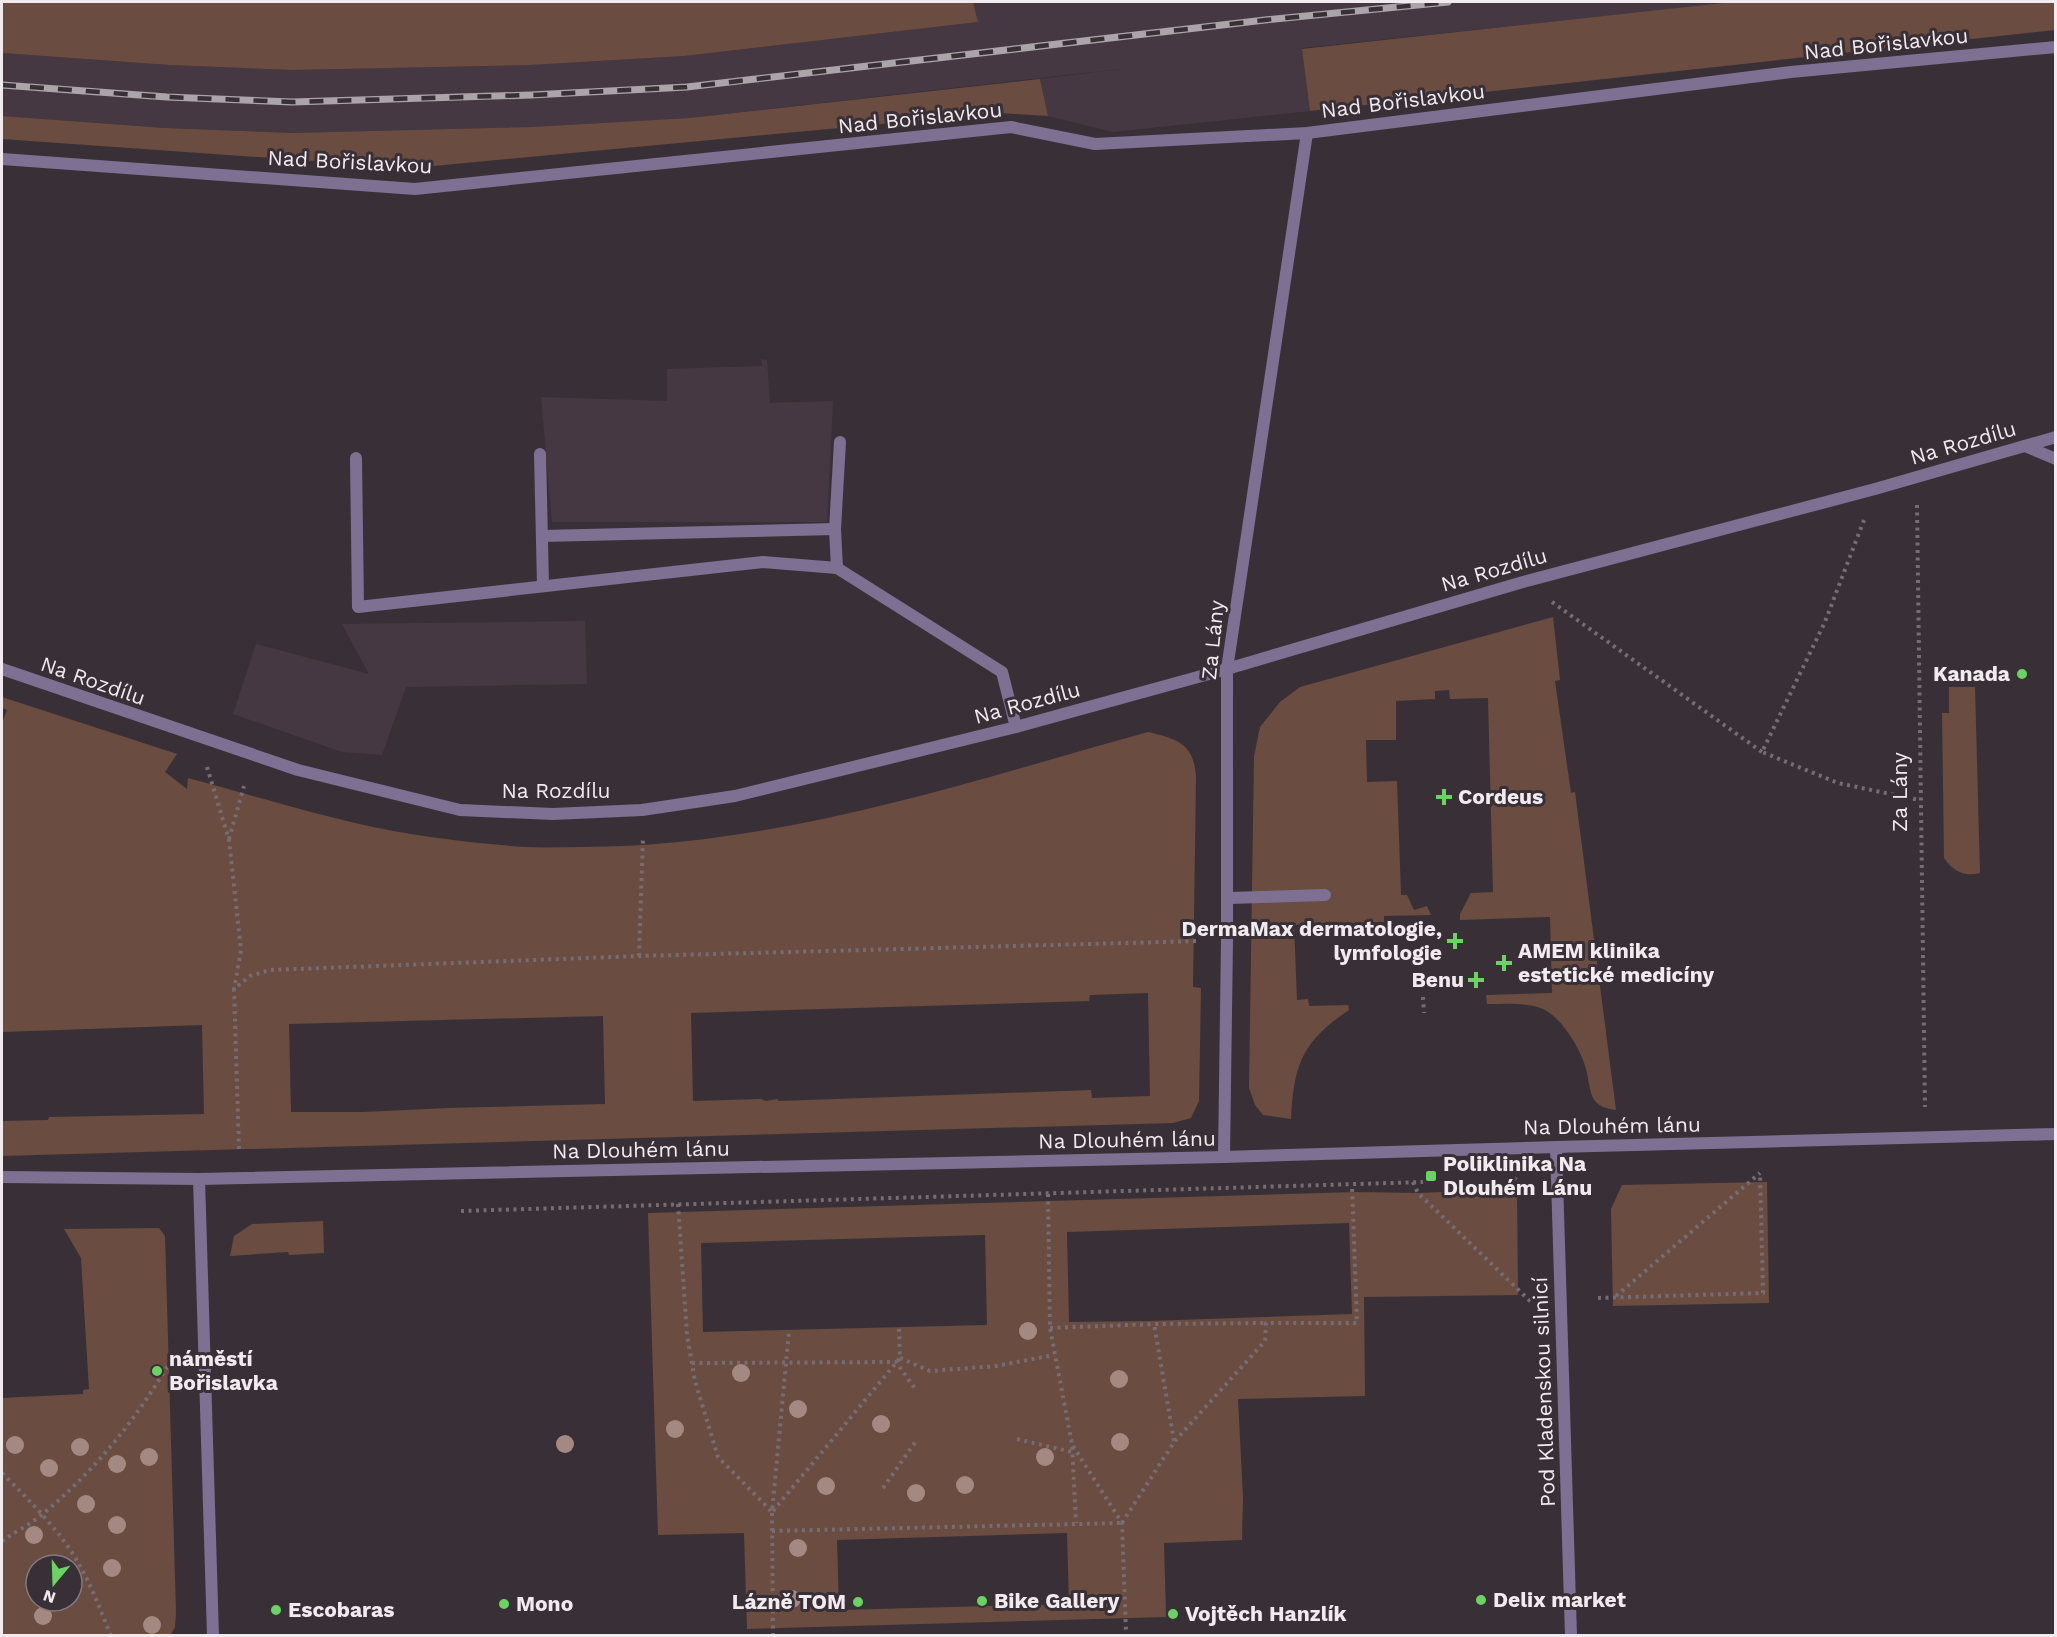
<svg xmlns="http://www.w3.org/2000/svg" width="2057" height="1637" viewBox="0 0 2057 1637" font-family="'Work Sans',sans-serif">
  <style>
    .built { fill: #463842 }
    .green { fill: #6a4c40; fill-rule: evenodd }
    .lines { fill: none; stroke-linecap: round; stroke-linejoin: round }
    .path { stroke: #756d73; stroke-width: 4; stroke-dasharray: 3 4.5; stroke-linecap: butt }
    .service { stroke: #7d7092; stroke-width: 12 }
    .minor { stroke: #7d7092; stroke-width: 12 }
    .rail-casing { stroke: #aba4aa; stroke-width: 7 }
    .rail { stroke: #393037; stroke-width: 4.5; stroke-dasharray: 14; stroke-linecap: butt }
    .tree { fill: #a48982 }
    .poi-dot { fill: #6bd363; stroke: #393037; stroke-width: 2 }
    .labels { text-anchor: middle; stroke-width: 6; stroke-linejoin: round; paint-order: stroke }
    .street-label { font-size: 21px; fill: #f1ebf0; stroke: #393037 }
    .poi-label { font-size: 21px; font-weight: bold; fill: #f1ebf0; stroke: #393037; text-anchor: start }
  </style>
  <rect width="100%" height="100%" fill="#393037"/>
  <g class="built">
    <polygon points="973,2 1742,2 1302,48 1310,111 1113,132 1048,116 1040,79 1128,68 689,118 533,127 292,133 165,128 2,116 2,53 169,65 292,70 530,65 684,56 978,22"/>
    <polygon points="761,359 767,360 770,403 833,401 827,522 552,522 541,397 667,401 667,369 762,366"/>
    <polygon points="585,621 587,684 406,687 382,755 342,752 233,714 256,644 369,674 342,624"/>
  </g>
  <g class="green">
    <polygon points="2,2 973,2 978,22 684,56 530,65 292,70 169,65 2,53"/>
    <polygon points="1732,2 2055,2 2055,30 1310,111 1302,49"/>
    <polygon points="1040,79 1048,116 999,113 412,168 2,139 2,116 165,128 292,133 532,127 689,118"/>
    <path d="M1553,617L1560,680L1555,681L1571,793L1575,792L1616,1110C1608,1109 1600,1107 1595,1101C1589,1093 1589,1079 1586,1069C1581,1049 1562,1018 1543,1009C1525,1002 1506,1004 1487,1004L1486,995L1552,993L1550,917L1460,920V914L1471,893L1493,892L1488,698L1450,699L1449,690L1435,691V699L1396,701V740H1366L1367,782L1397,781L1401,895H1407L1414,910L1427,906L1431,915L1384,916V922L1294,925L1297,1000L1308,999L1309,1006L1348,1005L1349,1010C1302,1042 1294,1064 1291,1119L1263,1115L1255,1105L1249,1088L1254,756L1260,727L1280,702L1300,687Z"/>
    <path d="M1949,687H1975L1980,873C1964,877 1953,871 1944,858L1942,713H1949Z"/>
    <path d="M2,697L177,754L165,772L187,789L188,778C244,793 299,810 355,823C411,836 469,843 526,847C545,848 565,847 585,847C779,846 964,783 1148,732C1177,739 1194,743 1196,777L1193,987L1201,988L1199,1101L1191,1118L1173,1123L2,1156V1121L48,1120L49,1117L204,1114L202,1025L2,1032V723L7,710L2,708ZM1148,993L1150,1096L1092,1098L1091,1090L779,1101L777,1099L766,1101L761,1099L693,1101L691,1013L1089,1001L1090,995ZM603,1016L605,1104L448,1108L363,1112H291L289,1024Z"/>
    <polygon points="1767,1182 1769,1303 1613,1306 1611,1209 1622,1185"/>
    <path d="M1517,1189L1518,1295L1364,1297L1365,1396L1238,1399L1243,1497L1242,1540L1164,1543L1166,1617L747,1629L744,1533L658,1535L648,1213L1356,1192L1418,1193ZM1349,1223L1352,1314L1148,1321L1069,1322L1067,1232ZM985,1235L987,1325L703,1332L701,1243ZM1067,1533L1069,1604L839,1610L837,1540Z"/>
    <polygon points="323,1221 324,1253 289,1255 288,1252 230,1256 234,1236 252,1224"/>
    <path d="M159,1228L165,1236L176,1612L175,1627L170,1636L2,1635V1398L83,1394V1390L89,1389L81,1258L64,1229ZM36,1565H72V1601H36Z"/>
  </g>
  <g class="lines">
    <g class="path">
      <polyline points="1917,505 1925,1107"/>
      <polyline points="1864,520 1825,622 1762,752 1838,783 1919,800"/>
      <polyline points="1552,602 1762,752"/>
      <polyline points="207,767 229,840 241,950 234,989"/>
      <polyline points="229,839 244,786"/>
      <polyline points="639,956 643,837"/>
      <polyline points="1423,997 1424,1013"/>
      <polyline points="239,1149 234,989 250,976 270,970 639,956 1200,941"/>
      <polyline points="1514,1178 1528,1191"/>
      <polyline points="1413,1182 1418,1193 1532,1303"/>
      <polyline points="1048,1194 1050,1328 1072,1444 1076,1523"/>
      <polyline points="678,1204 687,1335 695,1381 718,1457 772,1512"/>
      <polyline points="461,1211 1423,1182"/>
      <polyline points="1616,1296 1760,1173"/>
      <polyline points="1598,1298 1763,1293 1760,1173"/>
      <polyline points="1050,1328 1154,1324"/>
      <polyline points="900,1358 930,1371 996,1366 1054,1355"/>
      <polyline points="692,1363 896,1362 916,1390"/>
      <polyline points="1017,1439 1072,1452"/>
      <polyline points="1174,1441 1154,1324 1266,1323"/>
      <polyline points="1073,1446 1122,1523 1126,1633"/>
      <path d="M2,1473C26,1497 49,1520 69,1548C87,1574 99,1606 111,1636"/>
      <polyline points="883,1488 916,1441"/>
      <polyline points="773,1511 900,1358 899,1328"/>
      <polyline points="1122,1523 1174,1442 1265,1341 1266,1323 1357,1323 1352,1185"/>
      <polyline points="772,1531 1122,1523"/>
      <path d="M2,1541C15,1532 31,1524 44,1513C99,1467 140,1414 176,1352"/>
      <polyline points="773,1636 772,1512 789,1331"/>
    </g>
    <g class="service">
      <polyline points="2025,446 2056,459"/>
      <polyline points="540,454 543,585"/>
      <polyline points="356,458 358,607 763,562 837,568 1002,672 1016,727"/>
      <polyline points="542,536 835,529"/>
      <polyline points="837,568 835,529 840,442"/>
      <polyline points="1228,898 1325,895"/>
    </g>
    <g class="minor">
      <polyline points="2,159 415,189 1011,127 1095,144 1307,133 1791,72 2056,47"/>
      <polyline points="2,669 298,770 460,810 553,814 642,810 735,796 1016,727 1227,669 1523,582 1875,489 2056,437"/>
      <polyline points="1556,1147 1571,1636"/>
      <polyline points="1224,1157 1227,940 1227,669 1307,133"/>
      <polyline points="2,1177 199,1179 1224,1157 1556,1147 2056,1134"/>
      <polyline points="199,1179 213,1636"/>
    </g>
    <defs>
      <polyline id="rail" points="2,85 167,97 292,102 531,95 687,87 1265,20 1448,2"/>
    </defs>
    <use href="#rail" class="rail-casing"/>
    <use href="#rail" class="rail"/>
  </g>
  <g class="tree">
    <circle cx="1028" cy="1331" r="9"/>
    <circle cx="741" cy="1373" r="9"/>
    <circle cx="1119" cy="1379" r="9"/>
    <circle cx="798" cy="1409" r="9"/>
    <circle cx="881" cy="1424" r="9"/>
    <circle cx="675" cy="1429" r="9"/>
    <circle cx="1120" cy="1442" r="9"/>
    <circle cx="565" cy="1444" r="9"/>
    <circle cx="15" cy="1445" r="9"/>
    <circle cx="80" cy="1447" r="9"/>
    <circle cx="149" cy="1457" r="9"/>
    <circle cx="1045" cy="1457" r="9"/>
    <circle cx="117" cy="1464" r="9"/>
    <circle cx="49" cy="1468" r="9"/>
    <circle cx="965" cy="1485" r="9"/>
    <circle cx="826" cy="1486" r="9"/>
    <circle cx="916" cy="1493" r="9"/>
    <circle cx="86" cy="1504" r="9"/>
    <circle cx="117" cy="1525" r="9"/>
    <circle cx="34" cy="1535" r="9"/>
    <circle cx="798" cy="1548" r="9"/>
    <circle cx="112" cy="1568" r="9"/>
    <circle cx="792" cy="1599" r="9"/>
    <circle cx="43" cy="1616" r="9"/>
    <circle cx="152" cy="1625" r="9"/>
  </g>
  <g class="poi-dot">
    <circle cx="2022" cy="674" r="6"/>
    <path d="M1441 788h6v6h6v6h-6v6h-6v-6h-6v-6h6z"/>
    <path d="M1452 932h6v6h6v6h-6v6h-6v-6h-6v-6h6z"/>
    <path d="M1501 954h6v6h6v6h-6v6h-6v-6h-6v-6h6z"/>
    <path d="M1473 971h6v6h6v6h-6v6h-6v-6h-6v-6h6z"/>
    <rect x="1425" y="1170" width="12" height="12" rx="3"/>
    <circle cx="157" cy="1371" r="6"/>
    <circle cx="1481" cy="1600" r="6"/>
    <circle cx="982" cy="1601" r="6"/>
    <circle cx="858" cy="1602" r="6"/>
    <circle cx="504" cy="1604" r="6"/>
    <circle cx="276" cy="1610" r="6"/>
    <circle cx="1173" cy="1614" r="6"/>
  </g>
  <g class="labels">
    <g class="street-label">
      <text transform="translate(1886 44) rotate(-6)" y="7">Nad Bořislavkou</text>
      <text transform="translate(1403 101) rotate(-7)" y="7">Nad Bořislavkou</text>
      <text transform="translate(920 118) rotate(-6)" y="7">Nad Bořislavkou</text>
      <text transform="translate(350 162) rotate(3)" y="7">Nad Bořislavkou</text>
      <text transform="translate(1963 443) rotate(-16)" y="7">Na Rozdílu</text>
      <text transform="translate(1494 570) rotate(-16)" y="7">Na Rozdílu</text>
      <text transform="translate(1213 640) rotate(-84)" y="7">Za Lány</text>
      <text transform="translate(93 681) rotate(19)" y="7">Na Rozdílu</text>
      <text transform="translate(1027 703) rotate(-15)" y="7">Na Rozdílu</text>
      <text x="556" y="798">Na Rozdílu</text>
      <text transform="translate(1900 792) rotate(-90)" y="7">Za Lány</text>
      <text transform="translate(1612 1126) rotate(-1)" y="7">Na Dlouhém lánu</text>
      <text transform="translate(1127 1140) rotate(-1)" y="7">Na Dlouhém lánu</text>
      <text transform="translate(641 1150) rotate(-1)" y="7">Na Dlouhém lánu</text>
      <text transform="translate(1544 1392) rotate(-92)" y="7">Pod Kladenskou silnicí</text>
    </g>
    <g class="poi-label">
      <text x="2010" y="681" text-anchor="end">Kanada</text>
      <text x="1458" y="804">Cordeus</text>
      <text x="1442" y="936" text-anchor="end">DermaMax dermatologie,<tspan x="1442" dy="24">lymfologie</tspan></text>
      <text x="1518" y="958">AMEM klinika<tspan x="1518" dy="24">estetické medicíny</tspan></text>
      <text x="1464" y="987" text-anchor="end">Benu</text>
      <text x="1443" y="1171">Poliklinika Na<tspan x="1443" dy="24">Dlouhém Lánu</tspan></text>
      <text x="169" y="1366">náměstí<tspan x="169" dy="24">Bořislavka</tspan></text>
      <text x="1493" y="1607">Delix market</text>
      <text x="994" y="1608">Bike Gallery</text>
      <text x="846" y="1609" text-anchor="end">Lázně TOM</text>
      <text x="516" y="1611">Mono</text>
      <text x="288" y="1617">Escobaras</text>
      <text x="1185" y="1621">Vojtěch Hanzlík</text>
    </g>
  </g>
  <rect width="2057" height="1637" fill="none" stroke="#f1ebf0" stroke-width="6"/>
  <g transform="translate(54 1583) rotate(199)"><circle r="28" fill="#393037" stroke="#837b81" stroke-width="1.5"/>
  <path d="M0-4.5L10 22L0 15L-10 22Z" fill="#6bd363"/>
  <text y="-9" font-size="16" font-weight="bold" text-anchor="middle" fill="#f1ebf0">N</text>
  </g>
</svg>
